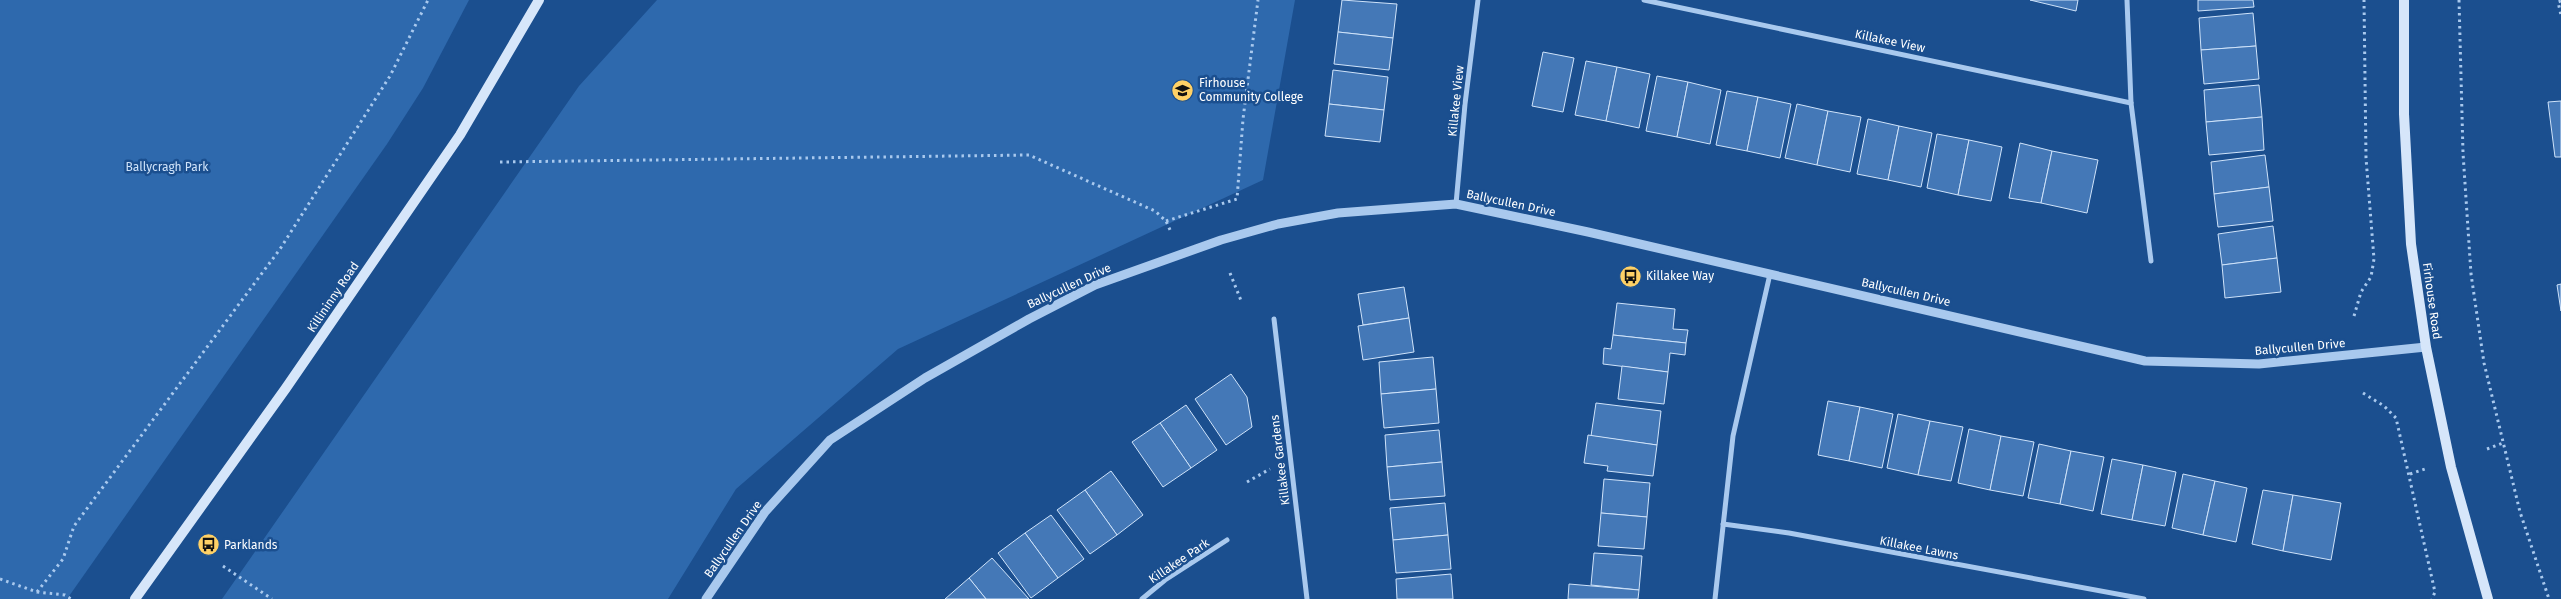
<svg xmlns="http://www.w3.org/2000/svg" width="2561" height="599" viewBox="0 0 2561 599" font-family="'Fira Sans',sans-serif">
  <style>
    .green { fill: #2e69ad }
    .building { fill: #4478b7; stroke: #cfe3fa }
    .lines { fill: none; stroke-linecap: round; stroke-linejoin: round }
    .path { stroke: #a9c9ee; stroke-width: 3; stroke-dasharray: 2.5 4; stroke-linecap: butt }
    .minor { stroke: #a9c9ee; stroke-width: 5 }
    .tertiary { stroke: #a9c9ee; stroke-width: 9 }
    .secondary { stroke: #d6e6fa; stroke-width: 10 }
    .labels { text-anchor: middle; stroke-width: 5; stroke-linejoin: round; paint-order: stroke }
    .street-label { font-size: 12px; fill: #fff; stroke: #1b4f8f }
    .poi-label { font-size: 12px; fill: #fff; stroke: #1b4f8f; text-anchor: start }
    .park-label { font-size: 12px; fill: #cfe3fa; stroke: #1b4f8f }
  </style>
  <rect width="100%" height="100%" fill="#1b4f8f"/>
  <g class="green">
    <polygon points="0,0 469,0 423,88 387,144 67,599 0,599"/>
    <polygon points="657,0 1295,0 1263,180 898,349 736,489 668,599 222,599 579,86"/>
  </g>
  <g class="building">
    <polygon points="1342,0 1397,4 1393,38 1338,32"/>
    <polygon points="2030,0 2078,0 2076,11"/>
    <polygon points="2198,0 2253,0 2254,7 2198,11"/>
    <polygon points="2253,13 2256,46 2201,50 2199,18"/>
    <polygon points="1338,32 1393,38 1389,70 1334,64"/>
    <polygon points="2256,46 2259,79 2204,84 2201,50"/>
    <polygon points="1543,52 1574,58 1563,112 1532,106"/>
    <polygon points="1586,61 1617,67 1606,121 1575,115"/>
    <polygon points="1617,67 1650,74 1639,128 1606,121"/>
    <polygon points="1333,70 1388,77 1384,110 1329,104"/>
    <polygon points="1657,76 1688,82 1677,137 1646,131"/>
    <polygon points="1688,82 1721,90 1710,144 1677,137"/>
    <polygon points="2259,85 2262,117 2206,122 2204,90"/>
    <polygon points="1727,91 1758,97 1747,151 1716,145"/>
    <polygon points="1758,97 1791,104 1780,158 1747,151"/>
    <polygon points="2561,101 2561,157 2555,157 2548,102"/>
    <polygon points="1329,104 1384,110 1380,142 1325,136"/>
    <polygon points="1797,104 1828,111 1817,165 1785,158"/>
    <polygon points="1828,111 1861,117 1850,172 1817,165"/>
    <polygon points="2262,117 2264,150 2209,155 2206,122"/>
    <polygon points="1868,119 1899,126 1888,180 1857,174"/>
    <polygon points="1899,126 1932,133 1921,187 1888,180"/>
    <polygon points="1937,134 1969,140 1958,195 1927,188"/>
    <polygon points="1969,140 2002,147 1991,201 1958,195"/>
    <polygon points="2020,143 2052,151 2041,203 2009,198"/>
    <polygon points="2052,151 2098,160 2087,213 2041,203"/>
    <polygon points="2265,155 2269,187 2214,194 2211,162"/>
    <polygon points="2269,187 2273,221 2218,227 2214,194"/>
    <polygon points="2273,226 2277,258 2222,265 2218,234"/>
    <polygon points="2277,258 2281,292 2225,298 2222,265"/>
    <polygon points="2561,284 2561,311 2557,285"/>
    <polygon points="1404,287 1409,318 1363,325 1358,294"/>
    <polygon points="1617,303 1675,309 1673,329 1688,330 1686,343 1613,335"/>
    <polygon points="1409,318 1414,352 1363,360 1358,326"/>
    <polygon points="1613,335 1686,343 1685,355 1670,353 1668,372 1603,364 1604,348 1611,349"/>
    <polygon points="1433,357 1436,389 1381,394 1379,362"/>
    <polygon points="1622,366 1668,372 1664,404 1618,399"/>
    <polygon points="1231,374 1247,397 1252,427 1226,445 1195,399"/>
    <polygon points="1436,389 1439,423 1384,428 1381,394"/>
    <polygon points="1828,401 1860,407 1849,461 1818,455"/>
    <polygon points="1596,403 1661,411 1657,445 1591,436"/>
    <polygon points="1186,405 1217,450 1191,468 1160,423"/>
    <polygon points="1860,407 1893,414 1882,468 1849,461"/>
    <polygon points="1898,414 1930,421 1918,475 1887,468"/>
    <polygon points="1930,421 1963,427 1951,481 1918,475"/>
    <polygon points="1160,423 1191,468 1163,487 1132,442"/>
    <polygon points="1969,429 2001,436 1990,490 1958,483"/>
    <polygon points="1439,430 1442,462 1387,467 1385,435"/>
    <polygon points="1588,435 1657,445 1653,476 1607,471 1608,466 1584,463"/>
    <polygon points="2001,436 2034,442 2023,496 1990,490"/>
    <polygon points="2039,444 2071,451 2060,504 2028,498"/>
    <polygon points="2071,451 2104,457 2093,511 2060,504"/>
    <polygon points="2112,459 2143,465 2132,520 2101,514"/>
    <polygon points="1442,462 1445,496 1390,500 1387,467"/>
    <polygon points="2143,465 2176,472 2165,526 2132,520"/>
    <polygon points="1111,471 1143,515 1117,535 1085,490"/>
    <polygon points="2183,474 2215,481 2203,535 2172,528"/>
    <polygon points="1604,479 1650,483 1647,517 1601,513"/>
    <polygon points="2215,481 2247,488 2236,542 2203,535"/>
    <polygon points="1085,490 1117,535 1090,554 1057,510"/>
    <polygon points="2263,490 2293,495 2283,551 2252,544"/>
    <polygon points="2293,495 2341,503 2331,560 2283,551"/>
    <polygon points="1445,503 1448,535 1393,540 1390,508"/>
    <polygon points="1601,513 1647,517 1644,549 1598,546"/>
    <polygon points="1051,515 1084,559 1058,578 1025,533"/>
    <polygon points="1025,533 1058,578 1031,598 998,553"/>
    <polygon points="1448,535 1451,569 1396,573 1393,540"/>
    <polygon points="1594,553 1642,556 1639,590 1591,585"/>
    <polygon points="992,558 1029,599 986,599 969,578"/>
    <polygon points="1451,574 1453,599 1397,599 1396,579"/>
    <polygon points="969,578 986,599 945,599"/>
    <polygon points="1569,584 1639,590 1638,599 1568,599"/>
  </g>
  <g class="lines">
    <g class="path">
      <polyline points="2459,0 2463,153 2471,274 2484,363 2520,512 2549,599"/>
      <polyline points="2561,1 2558,2 2561,15"/>
      <polyline points="500,162 1029,155 1155,211 1166,221 1171,232"/>
      <polyline points="1166,221 1237,199 1243,119 1258,0"/>
      <polyline points="1230,273 1242,303"/>
      <polyline points="2354,316 2361,292 2371,277 2374,259 2366,158 2364,0"/>
      <polyline points="2363,393 2384,406 2396,418 2435,592 2432,599"/>
      <polyline points="2487,449 2503,443"/>
      <polyline points="2410,474 2425,469"/>
      <polyline points="1247,482 1270,469"/>
      <polyline points="223,566 272,599"/>
      <polyline points="0,579 37,592 65,595 71,599"/>
      <polyline points="37,592 63,559 74,526 280,249 390,76 428,0"/>
    </g>
    <g class="minor">
      <polyline points="1644,0 2131,103"/>
      <polyline points="2127,0 2131,103 2151,261"/>
      <polyline points="1456,204 1465,104 1478,0"/>
      <polyline points="1274,319 1307,599"/>
      <polyline points="1723,524 1789,533 2144,599"/>
      <polyline points="1142,599 1165,580 1227,540"/>
      <polyline points="1715,599 1733,436 1770,274"/>
    </g>
    <polyline class="tertiary" points="706,599 765,512 830,440 925,378 1029,319 1095,285 1221,240 1278,224 1338,213 1456,204 1588,232 2145,361 2259,364 2426,347"/>
    <g class="secondary">
      <polyline points="2404,0 2404,114 2411,244 2426,347 2451,467 2488,599"/>
      <polyline points="135,599 286,388 460,135 539,0"/>
    </g>
  </g>
  <defs>
    <symbol id="school-disc" viewBox="-11 -11 22 22"><circle r="9.5" fill="#ffd166" stroke="#1b4f8f"/><path d="M0-5L7-2L0 1L-7-2ZM-4 1L0 2.5L4 1V4Q0 6-4 4Z" fill="#111"/></symbol>
    <symbol id="bus-disc" viewBox="-11 -11 22 22"><circle r="9.5" fill="#ffd166" stroke="#1b4f8f"/><path d="M-5-6H5V4H4V6H2V4H-2V6H-4V4H-5ZM-3.5-4V0h7V-4ZM-3.5 1.2v1.5H-2V1.2ZM2 1.2v1.5H3.5V1.2Z" fill="#111"/></symbol>
  </defs>
  <g fill-rule="evenodd">
    <use href="#school-disc" x="1170" y="78" width="25" height="25"/>
    <use href="#bus-disc" x="1618" y="264" width="25" height="25"/>
    <use href="#bus-disc" x="196" y="532" width="25" height="25"/>
  </g>
  <g class="labels">
    <g class="street-label">
      <text transform="translate(1890 41) rotate(12)" y="4">Killakee View</text>
      <text transform="translate(1456 101) rotate(-84)" y="4">Killakee View</text>
      <text transform="translate(1511 203) rotate(12)" y="4">Ballycullen Drive</text>
      <text transform="translate(1069 286) rotate(-25)" y="4">Ballycullen Drive</text>
      <text transform="translate(1906 292) rotate(13)" y="4">Ballycullen Drive</text>
      <text transform="translate(333 297) rotate(-56)" y="4">Killininny Road</text>
      <text transform="translate(2432 301) rotate(82)" y="4">Firhouse Road</text>
      <text transform="translate(2300 347) rotate(-5)" y="4">Ballycullen Drive</text>
      <text transform="translate(1280 460) rotate(-97)" y="4">Killakee Gardens</text>
      <text transform="translate(733 539) rotate(-55)" y="4">Ballycullen Drive</text>
      <text transform="translate(1919 548) rotate(11)" y="4">Killakee Lawns</text>
      <text transform="translate(1179 561) rotate(-34)" y="4">Killakee Park</text>
    </g>
    <g class="poi-label">
      <text x="1199" y="87">Firhouse<tspan x="1199" dy="14">Community College</tspan></text>
      <text x="1646" y="280">Killakee Way</text>
      <text x="224" y="549">Parklands</text>
    </g>
    <g class="park-label">
      <text x="167" y="171">Ballycragh Park</text>
    </g>
  </g>
</svg>
